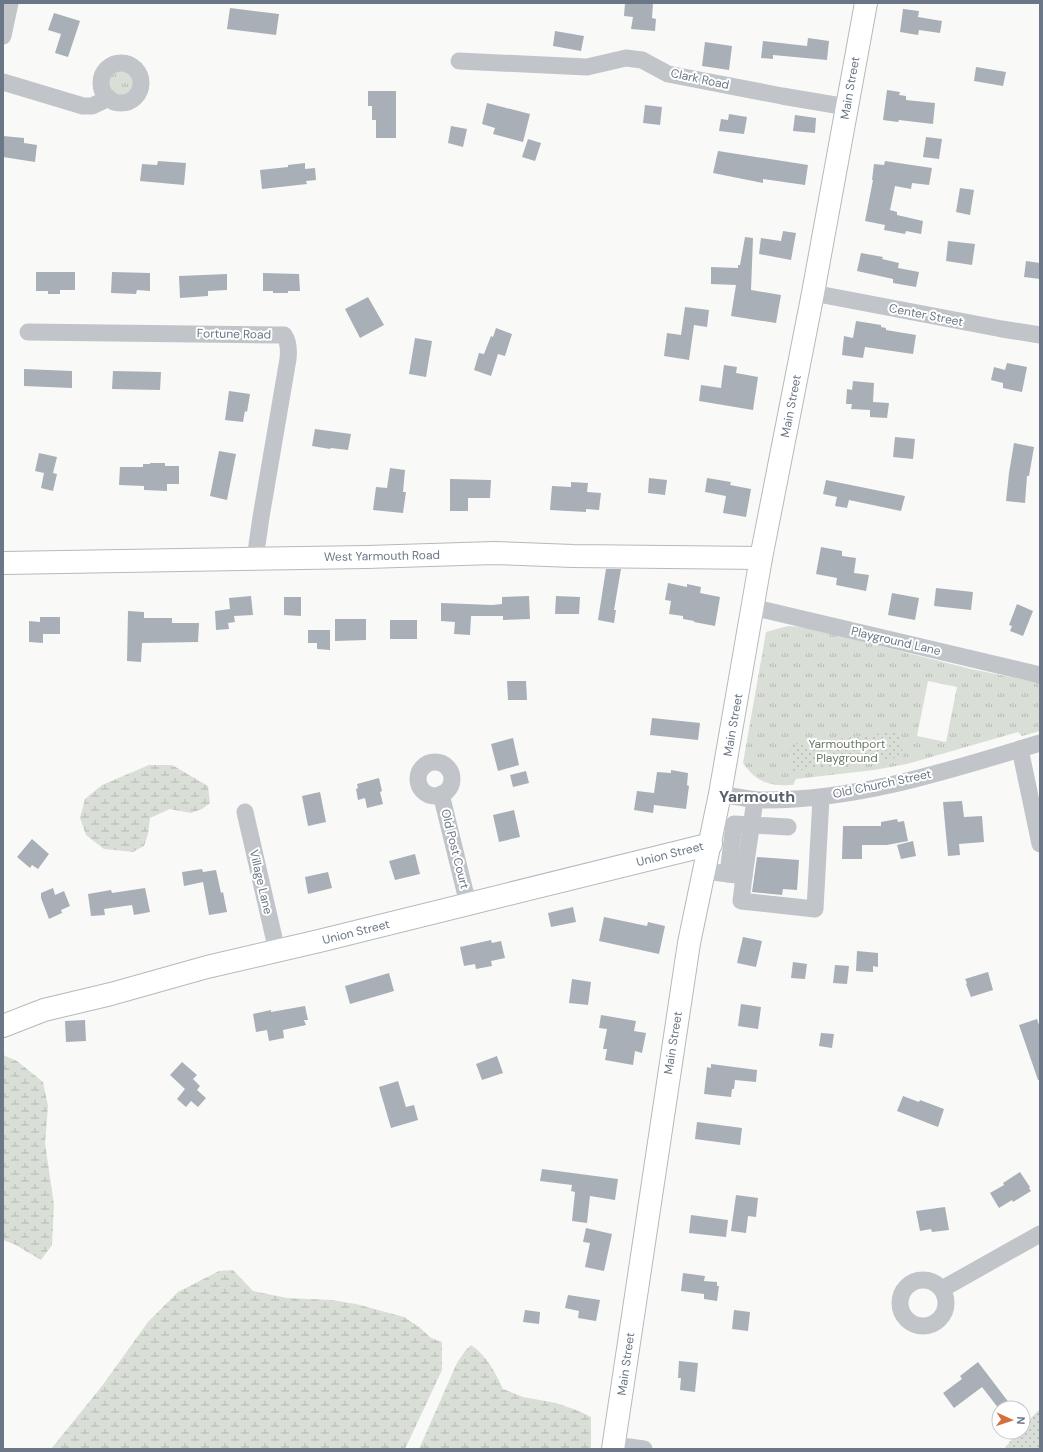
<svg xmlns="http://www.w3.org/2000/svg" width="1043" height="1452" viewBox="0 0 1043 1452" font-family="'DM Sans',sans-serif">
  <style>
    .grass { fill: url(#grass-tufts); fill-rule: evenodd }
    .wetland { fill: url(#wetland-marsh) }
    .park { fill: url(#park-dots) }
    .building { fill: #a9afb6 }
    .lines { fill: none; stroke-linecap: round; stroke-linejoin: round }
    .major-casing { stroke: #b5b9bd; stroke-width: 24 }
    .minor { stroke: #c1c5c9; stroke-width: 17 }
    .major { stroke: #fff; stroke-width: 22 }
    .labels { text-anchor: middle; stroke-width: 4; stroke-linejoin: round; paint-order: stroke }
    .street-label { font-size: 12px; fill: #6b7786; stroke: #fff }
    .park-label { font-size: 12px; fill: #677866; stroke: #fff }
    .district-label { font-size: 16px; font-weight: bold; fill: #59616c; stroke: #fff }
  </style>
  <defs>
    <pattern id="grass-tufts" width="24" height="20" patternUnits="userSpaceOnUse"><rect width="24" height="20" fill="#d9ded7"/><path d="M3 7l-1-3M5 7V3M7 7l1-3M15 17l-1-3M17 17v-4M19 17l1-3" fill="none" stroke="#b4b9b4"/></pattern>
    <pattern id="wetland-marsh" width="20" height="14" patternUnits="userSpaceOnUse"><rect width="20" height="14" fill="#d9ded7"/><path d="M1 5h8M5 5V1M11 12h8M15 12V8" fill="none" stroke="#b4b9b4"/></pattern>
    <pattern id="park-dots" width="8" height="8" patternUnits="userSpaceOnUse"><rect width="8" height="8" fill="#d9ded7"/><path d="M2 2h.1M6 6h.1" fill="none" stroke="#b4b9b4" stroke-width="1.8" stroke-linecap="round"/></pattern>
  </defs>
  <rect width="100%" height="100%" fill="#f9f9f8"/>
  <g class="grass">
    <circle cx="121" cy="83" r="13"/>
    <path d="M788,626L809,628L971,669L1040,683V731L1022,736L1018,732L907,764L874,770L796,779L793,785C770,786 757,783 743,763L766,632ZM928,681L957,687L946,742L917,736Z"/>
  </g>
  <g class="wetland">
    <polygon points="149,765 172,765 208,786 210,803 202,809 191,813 170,809 150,818 148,834 144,846 133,852 104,849 86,835 80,818 85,799 102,785"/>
    <polygon points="3,1055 17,1061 43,1082 48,1106 45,1143 54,1205 52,1245 41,1260 14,1244 3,1240"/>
    <polygon points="233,1270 253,1291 287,1298 331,1300 356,1304 404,1317 419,1327 431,1338 442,1342 442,1370 405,1449 51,1449 102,1386 148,1322 178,1292 219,1271"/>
    <path d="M471,1345C487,1356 495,1372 503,1389L523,1397L556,1403L579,1411L591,1417V1449H419L457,1363L465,1351Z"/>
  </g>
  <g class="park">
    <polygon points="900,731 903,757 793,771 790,745"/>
    <polygon points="1040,1409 1040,1449 1004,1449 1018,1432 1023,1432 1023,1426"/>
  </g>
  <g class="building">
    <polygon points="625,3 653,3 652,18 656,19 655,31 631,29 633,17 624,16"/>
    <polygon points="230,8 279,14 276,35 227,29"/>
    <polygon points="903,9 919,11 918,17 942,21 940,33 919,30 918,35 900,32"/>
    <polygon points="54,13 80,21 68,57 55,53 61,34 48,30"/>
    <polygon points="555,31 584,36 581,51 553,46"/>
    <polygon points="808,38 829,41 827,60 773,55 773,59 761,58 763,41 807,46"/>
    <polygon points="705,42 732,46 729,70 702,66"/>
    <polygon points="976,67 1006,72 1003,86 974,81"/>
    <polygon points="887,90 900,92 899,95 906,96 906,100 935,103 933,124 899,120 898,122 883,120"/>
    <polygon points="368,91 396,91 396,138 376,138 376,120 372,120 372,106 368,106"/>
    <polygon points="487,103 530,114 523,142 493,134 495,128 482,124"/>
    <polygon points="645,105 662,107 660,125 643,123"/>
    <polygon points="729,114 747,117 744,134 719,131 721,119 728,120"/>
    <polygon points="795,115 816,118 815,133 793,131"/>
    <polygon points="451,126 467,129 463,147 448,143"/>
    <polygon points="3,136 24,138 24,143 37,145 35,162 3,157"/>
    <polygon points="926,137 942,139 939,159 923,157"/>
    <polygon points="528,139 541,143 535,161 522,157"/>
    <polygon points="718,151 808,165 805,185 763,179 763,183 713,173"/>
    <polygon points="158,161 186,163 184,185 140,181 142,164 157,165"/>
    <polygon points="885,161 932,168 929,185 912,183 911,189 895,186 890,210 897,212 897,215 923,221 921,234 906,231 905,234 884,230 885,225 865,221 873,180 872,180 874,164 884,165"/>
    <polygon points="305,163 305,169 315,168 316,180 306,181 307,184 262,189 260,170 288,167 288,165"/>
    <polygon points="960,188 974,190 970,215 956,212"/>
    <polygon points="783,231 796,233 791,260 759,254 761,238 781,241"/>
    <polygon points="745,237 753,238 751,290 781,295 776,323 731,316 736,285 711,284 711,267 738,268 738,265 740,265"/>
    <polygon points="948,241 975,244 972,265 946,261"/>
    <polygon points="861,253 883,257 882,259 899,263 898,268 919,272 916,287 893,283 893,279 857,271"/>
    <polygon points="1026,261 1040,263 1040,279 1024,277"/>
    <polygon points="36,272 75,272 75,290 60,290 60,294 48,294 48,291 36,291"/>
    <polygon points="112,272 150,273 150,291 137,290 136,294 111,293"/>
    <polygon points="263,273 299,274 300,291 288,291 288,293 273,293 273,291 263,291"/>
    <polygon points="227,274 227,290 208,291 208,296 180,298 179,276"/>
    <polygon points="368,297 384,325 360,338 345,309"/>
    <polygon points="685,307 709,310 707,327 694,325 689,360 664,356 667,333 681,335"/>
    <polygon points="856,321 881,325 881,327 886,328 886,330 916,335 913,354 865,347 863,358 842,355 844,336 853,338"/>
    <polygon points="496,328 512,334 505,356 498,354 491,376 474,370 479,353 484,354 491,336 493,337"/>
    <polygon points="415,338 432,341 426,377 409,374"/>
    <polygon points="1007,363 1027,367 1022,392 1003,388 1003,383 991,380 994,367 1005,370"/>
    <polygon points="724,365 737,367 736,373 758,377 753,410 699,401 701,385 721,388"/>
    <polygon points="24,369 72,371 72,388 24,386"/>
    <polygon points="113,371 161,372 160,390 112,389"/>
    <polygon points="853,381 874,383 873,402 889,403 887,418 870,417 870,410 851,409 852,404 846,404 847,389 852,390"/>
    <polygon points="229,391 250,394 247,412 245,411 243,422 225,420"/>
    <polygon points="315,429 351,434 348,450 331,448 330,449 312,446"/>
    <polygon points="895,437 915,439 913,459 893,457"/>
    <polygon points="1014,443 1034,447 1029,476 1027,476 1025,503 1006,501 1009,473"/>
    <polygon points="219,451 236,454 227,500 210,496"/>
    <polygon points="39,453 57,457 53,473 57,474 53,491 41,488 44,473 35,471"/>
    <polygon points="150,463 165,463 165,466 179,466 179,484 167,484 167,491 144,490 144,486 119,485 120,467 143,467 143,464 150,464"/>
    <polygon points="390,468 405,470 403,492 406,492 403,513 373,510 376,487 387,488"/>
    <polygon points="649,478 667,480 665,495 648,493"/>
    <polygon points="707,478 731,482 730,485 751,489 746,517 723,513 726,496 705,492"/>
    <polygon points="450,479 491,480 490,498 468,498 468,511 450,511"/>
    <polygon points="826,480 905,496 901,511 849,500 847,508 835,506 837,497 823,494"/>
    <polygon points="571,482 588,483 587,492 601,493 599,510 586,509 586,512 550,510 552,486 571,487"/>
    <polygon points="821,547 842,551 842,556 856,558 854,573 869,575 866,591 836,585 837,578 816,574"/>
    <polygon points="606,569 621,569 614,610 616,610 614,623 598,620"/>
    <polygon points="668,583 687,587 687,584 701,587 700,593 720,597 715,626 694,622 694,621 683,619 683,616 669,614 671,601 665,600"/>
    <polygon points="936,588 973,592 971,610 934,606"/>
    <polygon points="892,593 919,598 915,620 888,615"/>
    <polygon points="251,596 253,615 234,616 235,622 228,623 229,629 216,630 215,611 230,609 229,598"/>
    <polygon points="529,596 530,619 503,620 503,616 471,616 470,635 454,634 455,622 441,621 441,603 492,605 502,604 502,597"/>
    <polygon points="556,596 580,597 579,614 555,614"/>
    <polygon points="284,597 301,597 301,616 284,615"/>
    <polygon points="1017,604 1033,611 1023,636 1010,631 1012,626 1009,625"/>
    <polygon points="128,611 144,612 144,618 172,618 172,623 199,623 198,642 142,643 141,662 127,661"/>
    <polygon points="40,617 60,617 60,634 43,634 43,643 29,642 29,621 40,622"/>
    <polygon points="335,619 366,619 366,640 335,641"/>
    <rect x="390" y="620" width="27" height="19"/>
    <polygon points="308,630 330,630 330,650 317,649 317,643 308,643"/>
    <polygon points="507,681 526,681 527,700 508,700"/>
    <polygon points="652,718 700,723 698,740 650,735"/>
    <polygon points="513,738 519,765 498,771 491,744"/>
    <polygon points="671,770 688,773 687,785 689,786 686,809 654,805 653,813 634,810 637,791 654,793 657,772 671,773"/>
    <polygon points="526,771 529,783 513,787 510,775"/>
    <polygon points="379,778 382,791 380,792 383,804 367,808 365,798 358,800 356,789 358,788 357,784"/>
    <polygon points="320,792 326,822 308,826 302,796"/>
    <polygon points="962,801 964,817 982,816 984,842 959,844 960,855 948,856 943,802"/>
    <polygon points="514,810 520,837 499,842 493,815"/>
    <polygon points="897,819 898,822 904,821 908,841 887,845 862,845 862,859 842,859 843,826 881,826 881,822"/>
    <polygon points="32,839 49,854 38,869 32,865 30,868 17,857"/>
    <polygon points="913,841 916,856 901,859 897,845"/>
    <polygon points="415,854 420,874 395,880 389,861"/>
    <polygon points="757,857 799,860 797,890 783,889 782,895 752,892"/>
    <polygon points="202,869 203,872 216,870 221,893 223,892 227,912 209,915 203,882 184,886 182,872"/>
    <polygon points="328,872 332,888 308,894 305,877"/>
    <polygon points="53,888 55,895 64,891 70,906 61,910 62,913 49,919 41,898 41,893"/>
    <polygon points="145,888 150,912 134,915 132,905 104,909 105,915 91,916 88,894 111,890 112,893"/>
    <polygon points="573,907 576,922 551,927 548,913"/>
    <polygon points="604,917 647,926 648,922 665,926 659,954 599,941"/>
    <polygon points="743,937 762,941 756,967 737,963"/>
    <polygon points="491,940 492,943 501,941 505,958 491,961 492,966 476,969 475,964 464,966 460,947"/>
    <polygon points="857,951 878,953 878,967 873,966 873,972 856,971"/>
    <polygon points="793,962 807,964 805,979 791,978"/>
    <polygon points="835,965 849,966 847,984 833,983"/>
    <polygon points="988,972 993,990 971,997 966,984 967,983 965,979"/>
    <polygon points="389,973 394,991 350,1004 345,986"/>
    <polygon points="572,979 591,982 588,1005 569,1003"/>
    <polygon points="741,1004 761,1007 758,1029 738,1026"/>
    <polygon points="305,1006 308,1020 304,1020 306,1025 283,1030 284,1038 269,1041 267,1030 256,1032 253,1014 271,1010 271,1012"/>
    <polygon points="601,1015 636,1021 634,1031 646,1033 642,1053 635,1051 633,1065 605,1060 607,1049 603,1049 607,1029 599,1028"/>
    <polygon points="1037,1019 1040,1028 1040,1080 1038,1080 1019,1025"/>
    <polygon points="85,1020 86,1041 66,1042 65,1021"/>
    <polygon points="821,1033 834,1034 832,1048 819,1046"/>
    <polygon points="497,1056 503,1073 482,1080 476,1064"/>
    <polygon points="182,1062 197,1075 193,1079 200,1086 197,1090 206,1098 198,1107 191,1101 186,1107 177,1099 185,1089 170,1075"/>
    <polygon points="711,1064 757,1070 756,1082 735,1080 734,1089 732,1089 731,1097 704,1094 707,1067 711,1068"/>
    <polygon points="398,1081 406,1107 414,1105 418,1120 391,1128 379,1087"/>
    <polygon points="903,1096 919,1102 920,1100 944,1109 938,1127 897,1111"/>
    <polygon points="697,1122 742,1128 740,1145 695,1139"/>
    <polygon points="542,1169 618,1179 615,1200 590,1196 587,1223 572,1221 575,1192 571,1191 572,1185 540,1181"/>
    <polygon points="1020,1172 1030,1187 1029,1188 1031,1191 1013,1202 1012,1200 999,1208 990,1193 1004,1185 1003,1183"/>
    <polygon points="736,1195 758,1198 756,1217 748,1216 746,1233 731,1231"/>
    <polygon points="945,1207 949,1230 932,1232 931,1229 920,1231 916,1211"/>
    <polygon points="691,1215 728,1220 726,1237 689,1233"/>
    <polygon points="586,1228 612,1234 604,1271 585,1267 590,1243 583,1242"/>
    <polygon points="683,1273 705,1276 704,1281 717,1282 717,1286 719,1286 717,1301 704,1299 704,1294 681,1291"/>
    <polygon points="568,1295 600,1300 596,1321 578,1318 579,1311 565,1308"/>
    <polygon points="525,1310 540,1312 539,1324 523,1322"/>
    <polygon points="734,1310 750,1312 748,1331 732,1329"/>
    <polygon points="679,1361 698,1363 695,1392 680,1390 681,1378 678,1378"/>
    <polygon points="978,1362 1013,1408 999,1408 999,1409 982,1387 954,1408 943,1393 962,1379 960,1376"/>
  </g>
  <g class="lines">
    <defs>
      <g id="major">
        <polyline points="3,563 367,557 494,553 573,556 761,558"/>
        <polyline points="3,1026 44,1010 111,994 207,967 319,941 711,844"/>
        <polyline points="613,1449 689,943 720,794 761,558 813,293 866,3"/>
      </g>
    </defs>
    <use href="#major" class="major-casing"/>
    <g class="minor">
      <polyline points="3,36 10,3"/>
      <polyline points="459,61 587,67 626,58 642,60 668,74 782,96 847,107"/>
      <circle cx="121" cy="83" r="20"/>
      <polyline points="3,82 83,106 92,106 109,98"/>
      <polyline points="813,293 1002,329 1040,335"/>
      <path d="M28,332L284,335C289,342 289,350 288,359L261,517L255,559"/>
      <polyline points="752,607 1040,675"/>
      <polyline points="1020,749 1040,844"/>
      <circle cx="435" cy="779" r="17"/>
      <polyline points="441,794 468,904"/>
      <path d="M720,794C734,796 749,800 762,800C857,801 950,770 1040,743"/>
      <polyline points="245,812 277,951"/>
      <polyline points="705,871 744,876 755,800"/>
      <polyline points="728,874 734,824 788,827"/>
      <polyline points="744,876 741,901 815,909 821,798"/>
      <circle cx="923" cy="1303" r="23"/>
      <polyline points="942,1289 1040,1234"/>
      <polyline points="614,1445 644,1449"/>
    </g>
    <use href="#major" class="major"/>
  </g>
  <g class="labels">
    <g class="street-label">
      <text transform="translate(700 79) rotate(12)" y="4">Clark Road</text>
      <text transform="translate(850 88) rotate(-80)" y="4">Main Street</text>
      <text transform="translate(926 315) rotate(11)" y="4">Center Street</text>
      <text transform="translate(234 334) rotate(1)" y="4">Fortune Road</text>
      <text transform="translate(791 406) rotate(-79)" y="4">Main Street</text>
      <text transform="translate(382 556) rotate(-1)" y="4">West Yarmouth Road</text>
      <text transform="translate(896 641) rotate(13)" y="4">Playground Lane</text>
      <text transform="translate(733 725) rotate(-80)" y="4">Main Street</text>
      <text transform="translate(882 784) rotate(-12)" y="4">Old Church Street</text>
      <text transform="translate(455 849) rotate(76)" y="4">Old Post Court</text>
      <text transform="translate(670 854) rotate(-14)" y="4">Union Street</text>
      <text transform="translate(261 882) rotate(77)" y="4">Village Lane</text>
      <text transform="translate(356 932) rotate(-14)" y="4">Union Street</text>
      <text transform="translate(673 1043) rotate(-81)" y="4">Main Street</text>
      <text transform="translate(626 1364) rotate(-82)" y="4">Main Street</text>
    </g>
    <g class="park-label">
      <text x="847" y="748">Yarmouthport<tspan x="847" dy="14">Playground</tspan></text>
    </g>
    <g class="district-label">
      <text x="757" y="802">Yarmouth</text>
    </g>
  </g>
  <rect width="1043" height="1452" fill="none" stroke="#6b7786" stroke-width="8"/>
  <g transform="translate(1011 1420) rotate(93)"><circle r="19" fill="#ffffff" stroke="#c4c9cf"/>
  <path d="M0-3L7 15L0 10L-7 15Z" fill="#d46f3d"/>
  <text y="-6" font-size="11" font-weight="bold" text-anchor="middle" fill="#6b7786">N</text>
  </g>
</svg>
